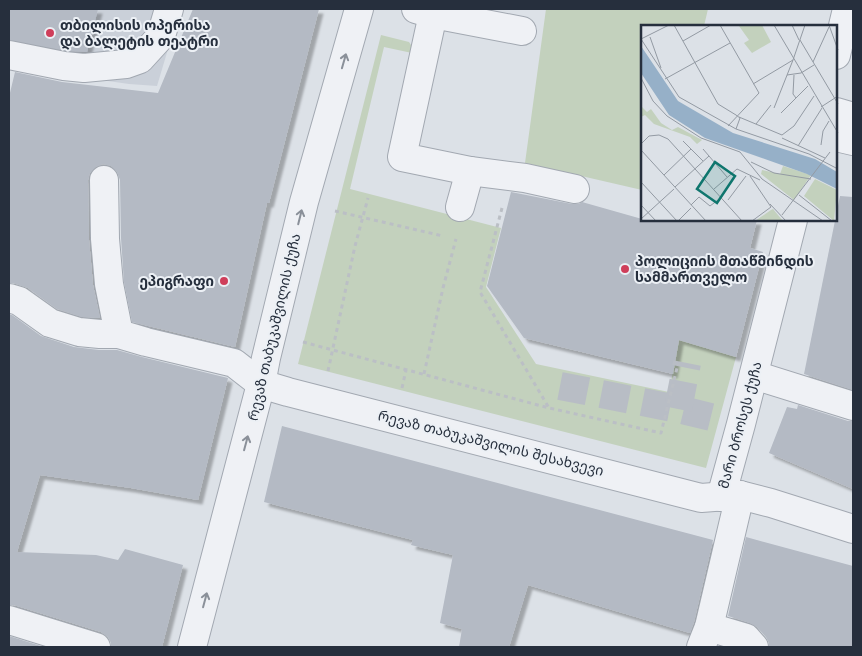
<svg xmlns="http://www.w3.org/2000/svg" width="862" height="656" viewBox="0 0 862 656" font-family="'Open Sans','Noto Sans Georgian',sans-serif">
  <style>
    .built { fill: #cad0d9 }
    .green { fill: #c3d1bd }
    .building { fill: #b4bac4; filter: url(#shadow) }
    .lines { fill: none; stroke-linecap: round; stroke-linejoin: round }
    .minor-tunnel { stroke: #b8bdc5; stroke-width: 28; stroke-dasharray: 28 14; stroke-linecap: butt }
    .minor-casing { stroke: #a2a8b1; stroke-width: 30 }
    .path { stroke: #bbbfc5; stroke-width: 3; stroke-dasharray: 4 4; stroke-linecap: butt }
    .minor { stroke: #eff1f5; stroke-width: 28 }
    .oneway { stroke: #8a9099 }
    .poi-dot { fill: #cf3e5a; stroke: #ecf0f5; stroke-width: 2 }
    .labels { text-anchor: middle; stroke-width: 4; stroke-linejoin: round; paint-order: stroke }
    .poi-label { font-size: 14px; font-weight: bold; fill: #262f3d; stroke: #ecf0f5; text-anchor: start }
    .street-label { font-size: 14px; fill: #262f3d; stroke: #ecf0f5 }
    .inset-road { fill: none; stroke: #939aa3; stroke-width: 1 }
    .view { fill: #0f766e; fill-opacity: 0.15; stroke: #0f766e; stroke-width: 2.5 }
    .inset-edge { fill: none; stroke: #262f3d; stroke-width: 2.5 }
  </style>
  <defs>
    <filter id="shadow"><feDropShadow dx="4.5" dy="4.5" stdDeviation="1" flood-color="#0004"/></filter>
  </defs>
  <rect width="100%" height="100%" fill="#dce1e7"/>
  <polygon class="built" points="9,9 180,9 157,86 129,84 10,67 9,71"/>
  <g class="green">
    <polygon points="546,9 708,9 704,26 642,26 642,190 525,163"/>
    <polygon points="381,35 409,42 411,45 412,53 384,47 350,189 501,228 486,287 536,364 669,392 679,340 736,357 706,468 298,364"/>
  </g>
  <g class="building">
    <polygon points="9,9 98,9 87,52 66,51 9,40"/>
    <polygon points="193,9 319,9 269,203 267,203 235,347 132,322 124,282 121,238 120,180 117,172 111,166 103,164 96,167 90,173 88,180 89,240 93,285 100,318 82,317 57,309 28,288 13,283 9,283 9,97 15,72 62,82 158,93"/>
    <polygon points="511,192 572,204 579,204 582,202 642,219 642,220 757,220 750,248 763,252 736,357 679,340 673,374 524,338 487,286"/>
    <polygon points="840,196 853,197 853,390 804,374"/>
    <polygon points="9,314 12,315 41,336 74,347 99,350 117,350 142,357 228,378 198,500 131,488 40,475 17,552 96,555 118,560 125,549 183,565 162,647 111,647 111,643 108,637 101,632 14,605 9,605"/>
    <polygon points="798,405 848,421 853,421 853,489 769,453 787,407 797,409"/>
    <polygon points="282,426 713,540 694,622 690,633 528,585 509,647 459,647 462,629 440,623 453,555 411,545 413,540 264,502"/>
    <polygon points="746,537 853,566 853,647 769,647 769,643 766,637 757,627 750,623 728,616"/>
    <polygon points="9,636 44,647 9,647"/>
  </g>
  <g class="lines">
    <g class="minor-tunnel">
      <polyline points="560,386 678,409 719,419"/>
      <polyline points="678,409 687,363"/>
    </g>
    <defs>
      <g id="minor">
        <polyline points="416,9 433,14 522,31"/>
        <polyline points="433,14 402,157 470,171 525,178 575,189"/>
        <polyline points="9,55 64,66 84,68 126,64 140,59 161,36 169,9"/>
        <polyline points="836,55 847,9"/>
        <polyline points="836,112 853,117"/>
        <polyline points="836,137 853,141"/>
        <polyline points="104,180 105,239 109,284 119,334 146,342 234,363 261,384 288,392 701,498 740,495 771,503 853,529"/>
        <polyline points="460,207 470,171"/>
        <polyline points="9,298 19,301 50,323 79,332 100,334 119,334"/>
        <polyline points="754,375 853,406"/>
        <polyline points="721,497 741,424 793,220"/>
        <polyline points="9,620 96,647"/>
        <polyline points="709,627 746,638 754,647"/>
        <polyline points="192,647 261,384 266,358 304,202 359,9"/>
        <polyline points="701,647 709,627 740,495"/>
      </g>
    </defs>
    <use href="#minor" class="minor-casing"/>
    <g class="path">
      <polyline points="502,208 480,292 549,408"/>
      <polyline points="335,211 443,236"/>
      <polyline points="303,342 549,408 661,433 678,364"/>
      <polyline points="328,371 355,246 368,198"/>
      <polyline points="424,374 443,288 456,239"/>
      <polyline points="402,388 406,370"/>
    </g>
    <use href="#minor" class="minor"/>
  </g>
  <defs><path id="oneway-shaft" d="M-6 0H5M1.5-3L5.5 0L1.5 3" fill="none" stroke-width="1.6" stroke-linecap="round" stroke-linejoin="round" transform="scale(1.25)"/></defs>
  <g class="oneway">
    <use href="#oneway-shaft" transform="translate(344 61) rotate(-74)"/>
    <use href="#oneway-shaft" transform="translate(300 217) rotate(-76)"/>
    <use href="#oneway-shaft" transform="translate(246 443) rotate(-75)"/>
    <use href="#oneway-shaft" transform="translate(205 600) rotate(-75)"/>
  </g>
  <g class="poi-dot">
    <circle cx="50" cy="33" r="5"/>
    <circle cx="625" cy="269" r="5"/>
    <circle cx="224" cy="281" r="5"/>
  </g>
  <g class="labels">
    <g class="poi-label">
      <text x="60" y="30">თბილისის ოპერისა<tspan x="60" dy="16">და ბალეტის თეატრი</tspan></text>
      <text x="635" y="266">პოლიციის მთაწმინდის<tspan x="635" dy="16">სამმართველო</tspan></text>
      <text x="214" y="286" text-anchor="end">ეპიგრაფი</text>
    </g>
    <g class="street-label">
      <text transform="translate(274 327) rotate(-77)" y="5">რევაზ თაბუკაშვილის ქუჩა</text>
      <text transform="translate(740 425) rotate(-75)" y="5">მარი ბროსეს ქუჩა</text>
      <text transform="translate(491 443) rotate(14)" y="5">რევაზ თაბუკაშვილის შესახვევი</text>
    </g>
  </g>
  <g transform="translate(641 25)">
    <rect width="196" height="196" fill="#dce1e7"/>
    <path d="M121,0L130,17L111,28L103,18L108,15L98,1ZM1,82L6,87L10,84L20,98L31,105L37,102L61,115L56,119L49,112L13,99L4,90L0,92ZM142,141L170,150L153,175L120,149L121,145L139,149ZM174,154L196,165L193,196L163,171ZM132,184L142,196H114L130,185Z" fill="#c3d1bd"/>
    <path d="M0,21L37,76L92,108L174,134L196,147V164L166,149L64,113L28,90L0,48Z" fill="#96b0c8"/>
    <path class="inset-road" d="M33,0L77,79L95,90M79,0L118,68L87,101M133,0L197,108M151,0L158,15M188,0L197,25M9,12L20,43M0,14L38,72L95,104L168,129L197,144M0,14L28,0M159,15L197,79M42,16L70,0M172,37L188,2M146,50L160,48L173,40M153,50L152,69L155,73M0,53L12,76L26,91L60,113L99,127L121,154L182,196M24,54L89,18M112,59L152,35L164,0M180,82L197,71M133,83L152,35M140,88L167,61M95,90L99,93L95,104M98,92L141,110M115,99L130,80M141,110L153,101L173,71M141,113L184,133M42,116L62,136M0,119L8,111L18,110L27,114L101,196M180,120L182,106L188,96M157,121L181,83M62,124L86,152M0,125L65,196M110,137L133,148L170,154M23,150L50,124M109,151L130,182M0,157L36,196M34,162L68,131M73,164L96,144L119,155M158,170L191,196M87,175L105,151M129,179L145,196M0,180L15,196M50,180L58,172L69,181L81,172M141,190L189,127M0,194L33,164M37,196L50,183M111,196L130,182"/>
    <path class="view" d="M74,137L94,151L76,178L56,164Z"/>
    <rect width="196" height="196" class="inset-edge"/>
  </g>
  <rect width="862" height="656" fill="none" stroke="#262f3d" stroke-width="20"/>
</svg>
